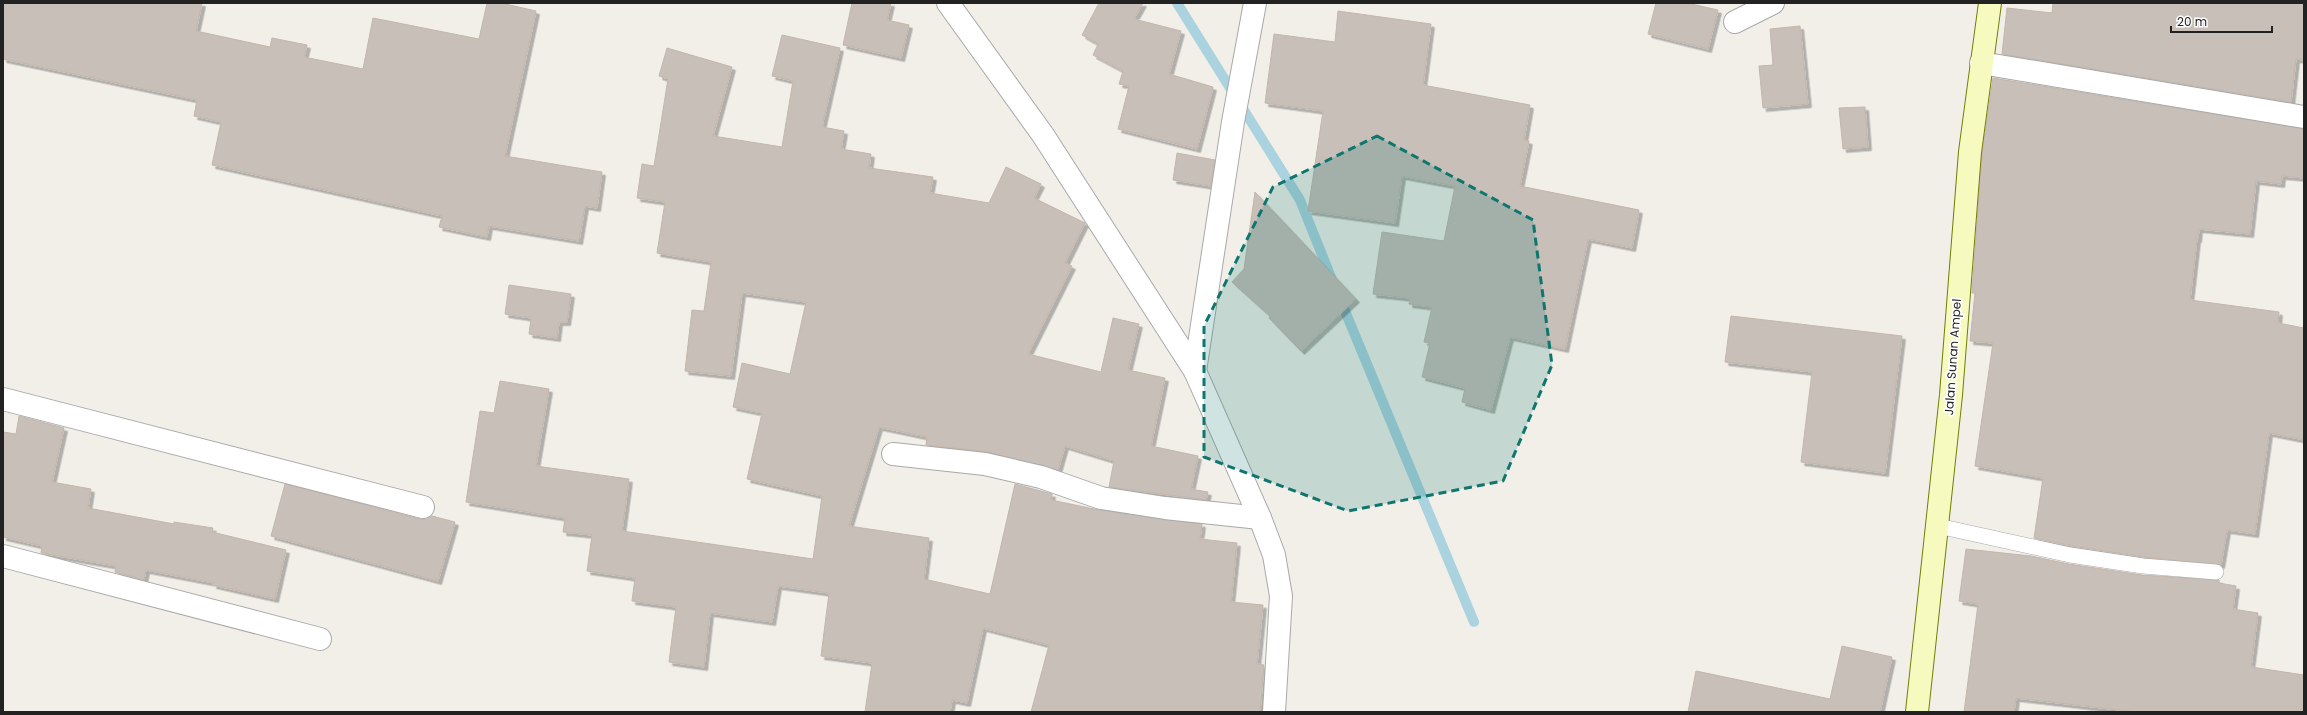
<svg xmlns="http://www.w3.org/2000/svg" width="2307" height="715" viewBox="0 0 2307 715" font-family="Poppins,sans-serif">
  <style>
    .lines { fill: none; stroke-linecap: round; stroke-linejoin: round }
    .stream { stroke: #aad3df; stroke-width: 10 }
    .building { fill: #c7bfb8; stroke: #c4b6ab; filter: url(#shadow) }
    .service-casing { stroke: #a9a9a9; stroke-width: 16 }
    .minor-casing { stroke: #a9a9a9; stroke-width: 24 }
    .secondary-casing { stroke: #707d05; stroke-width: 24 }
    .service { stroke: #fff; stroke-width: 15 }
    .minor { stroke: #fff; stroke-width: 22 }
    .secondary { stroke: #f7fabf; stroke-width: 22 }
    .marked { fill: #0f766e; fill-opacity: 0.2; stroke: #0f766e; stroke-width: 3; stroke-dasharray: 8 5; stroke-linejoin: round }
    .labels { text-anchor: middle; stroke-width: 3.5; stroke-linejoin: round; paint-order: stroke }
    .street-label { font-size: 12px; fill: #222; stroke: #fff }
  </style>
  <defs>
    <filter id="shadow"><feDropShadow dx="3.5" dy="3.5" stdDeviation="0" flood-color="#0004"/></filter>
  </defs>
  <rect width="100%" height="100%" fill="#f2efe9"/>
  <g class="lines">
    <g class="stream">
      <polyline points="1177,3 1300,200 1333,282"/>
      <polyline points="1340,299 1474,622"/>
    </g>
  </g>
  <g class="building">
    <polygon points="3,3 202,3 196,31 270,47 272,38 307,45 304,57 363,69 373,18 479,39 487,3 501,3 536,11 505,156 602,172 597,208 585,206 579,241 489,226 487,237 439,227 442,216 212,165 221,122 194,116 197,100 3,59"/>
    <polygon points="852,3 891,3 887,20 909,25 901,58 843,45"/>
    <polygon points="1099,3 1143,3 1134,19 1181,31 1169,74 1213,87 1197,149 1118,129 1129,86 1119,84 1123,71 1093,55 1098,44 1082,35"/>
    <polygon points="1656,3 1687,3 1718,10 1708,49 1648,34"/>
    <polygon points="2053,3 2304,3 2304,60 2296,59 2291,102 2002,54 2007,8 2052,13"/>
    <polygon points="1338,11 1431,24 1423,85 1530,105 1524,140 1529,141 1520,186 1639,210 1632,248 1588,239 1565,349 1510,337 1491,410 1462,402 1465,388 1422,377 1430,343 1424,342 1432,307 1409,304 1410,298 1373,294 1382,232 1444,241 1455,186 1402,176 1395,223 1308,211 1323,111 1265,103 1274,34 1335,42"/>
    <polygon points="1800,26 1808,104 1763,108 1759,66 1773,65 1770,29"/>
    <polygon points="782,35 840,48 822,127 844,131 841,149 871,154 869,168 933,177 930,193 989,203 1006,167 1041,184 1034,198 1085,223 1065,263 1072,266 1028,354 1101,372 1113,318 1139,324 1128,370 1165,378 1151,446 1198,456 1191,489 1208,492 1206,500 1109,487 1114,461 1065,446 1058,470 988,452 926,445 927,437 879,427 849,526 929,538 924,579 990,594 1015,484 1052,494 1051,500 1099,510 1202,524 1200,539 1237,543 1231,602 1263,605 1257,664 1264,665 1260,712 1031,712 1049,645 983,628 967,703 952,700 950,712 865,712 872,663 821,656 829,593 778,586 772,622 710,613 704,667 669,662 676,607 632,601 635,578 587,571 592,535 563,532 565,518 466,502 480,411 494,413 500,381 549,389 536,466 629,479 622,531 813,559 822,496 747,479 762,413 733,407 742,363 790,374 806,302 742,293 731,376 685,371 692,310 704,311 711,262 657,253 665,202 637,198 642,164 654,166 668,79 659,76 667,48 732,67 713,136 782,147 793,81 772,76"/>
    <polygon points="1993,78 2304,129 2304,178 2282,176 2281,184 2256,181 2250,234 2199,229 2198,239 2197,239 2190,300 2279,312 2278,323 2304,328 2304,440 2269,433 2255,534 2227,530 2221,565 2144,557 2072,546 2034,538 2043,478 1975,466 1993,343 1970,341 1975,293 1972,293 1982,153"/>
    <polygon points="1865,107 1868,147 1843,149 1839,108"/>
    <polygon points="1177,153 1215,160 1211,186 1173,180"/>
    <polygon points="1255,192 1356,299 1301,351 1269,318 1270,316 1232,282 1244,269"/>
    <polygon points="509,285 571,294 567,322 559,322 557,338 529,334 531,318 505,314"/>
    <polygon points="1731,316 1902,336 1885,473 1801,462 1812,372 1725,362"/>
    <polygon points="19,416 64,428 52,482 91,489 88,508 174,524 174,522 213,528 212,532 286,550 275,599 213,585 214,583 146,570 144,580 115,572 116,566 41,553 42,546 3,537 3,432 16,434"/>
    <polygon points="285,484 420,519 427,519 432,516 455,522 438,581 271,536"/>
    <polygon points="1966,549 2031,556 2069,564 2142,575 2219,580 2219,583 2236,586 2233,609 2258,613 2251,667 2304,675 2304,712 2136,712 2016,698 2014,712 1964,712 1978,604 1959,601"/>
    <polygon points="1842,646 1892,657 1880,712 1688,712 1696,671 1830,699"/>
  </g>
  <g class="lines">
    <defs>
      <polyline id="service" points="1938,526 2070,555 2143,566 2216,572"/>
      <g id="minor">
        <polyline points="948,3 1043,135 1195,371"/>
        <polyline points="1255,3 1233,122 1195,371 1260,518 1274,555 1281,596 1274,712"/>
        <polyline points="1735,22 1773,3"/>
        <polyline points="1981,63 2304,117"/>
        <polyline points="3,399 423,507"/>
        <polyline points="893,454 985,464 1041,477 1101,498 1165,508 1260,518"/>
        <polyline points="3,556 320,639"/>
      </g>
      <polyline id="secondary" points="1917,712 1951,395 1970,152 1990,3"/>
    </defs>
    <use href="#service" class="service-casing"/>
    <use href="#minor" class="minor-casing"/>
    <use href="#secondary" class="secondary-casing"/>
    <use href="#service" class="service"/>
    <use href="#minor" class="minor"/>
    <use href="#secondary" class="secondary"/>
  </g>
  <path class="marked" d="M1377,136L1533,220L1552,365L1503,481L1348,511L1204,457V326L1273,187Z"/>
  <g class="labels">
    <g class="street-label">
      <text transform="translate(1953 357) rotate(-86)" y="4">Jalan Sunan Ampel</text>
    </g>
  </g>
  <rect width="2307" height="715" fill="none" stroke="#222222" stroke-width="8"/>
  <path d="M2171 26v6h101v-6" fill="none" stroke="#222222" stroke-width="2"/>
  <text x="2177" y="26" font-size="12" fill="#222222" stroke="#ffffff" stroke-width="3" paint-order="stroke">20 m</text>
</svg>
